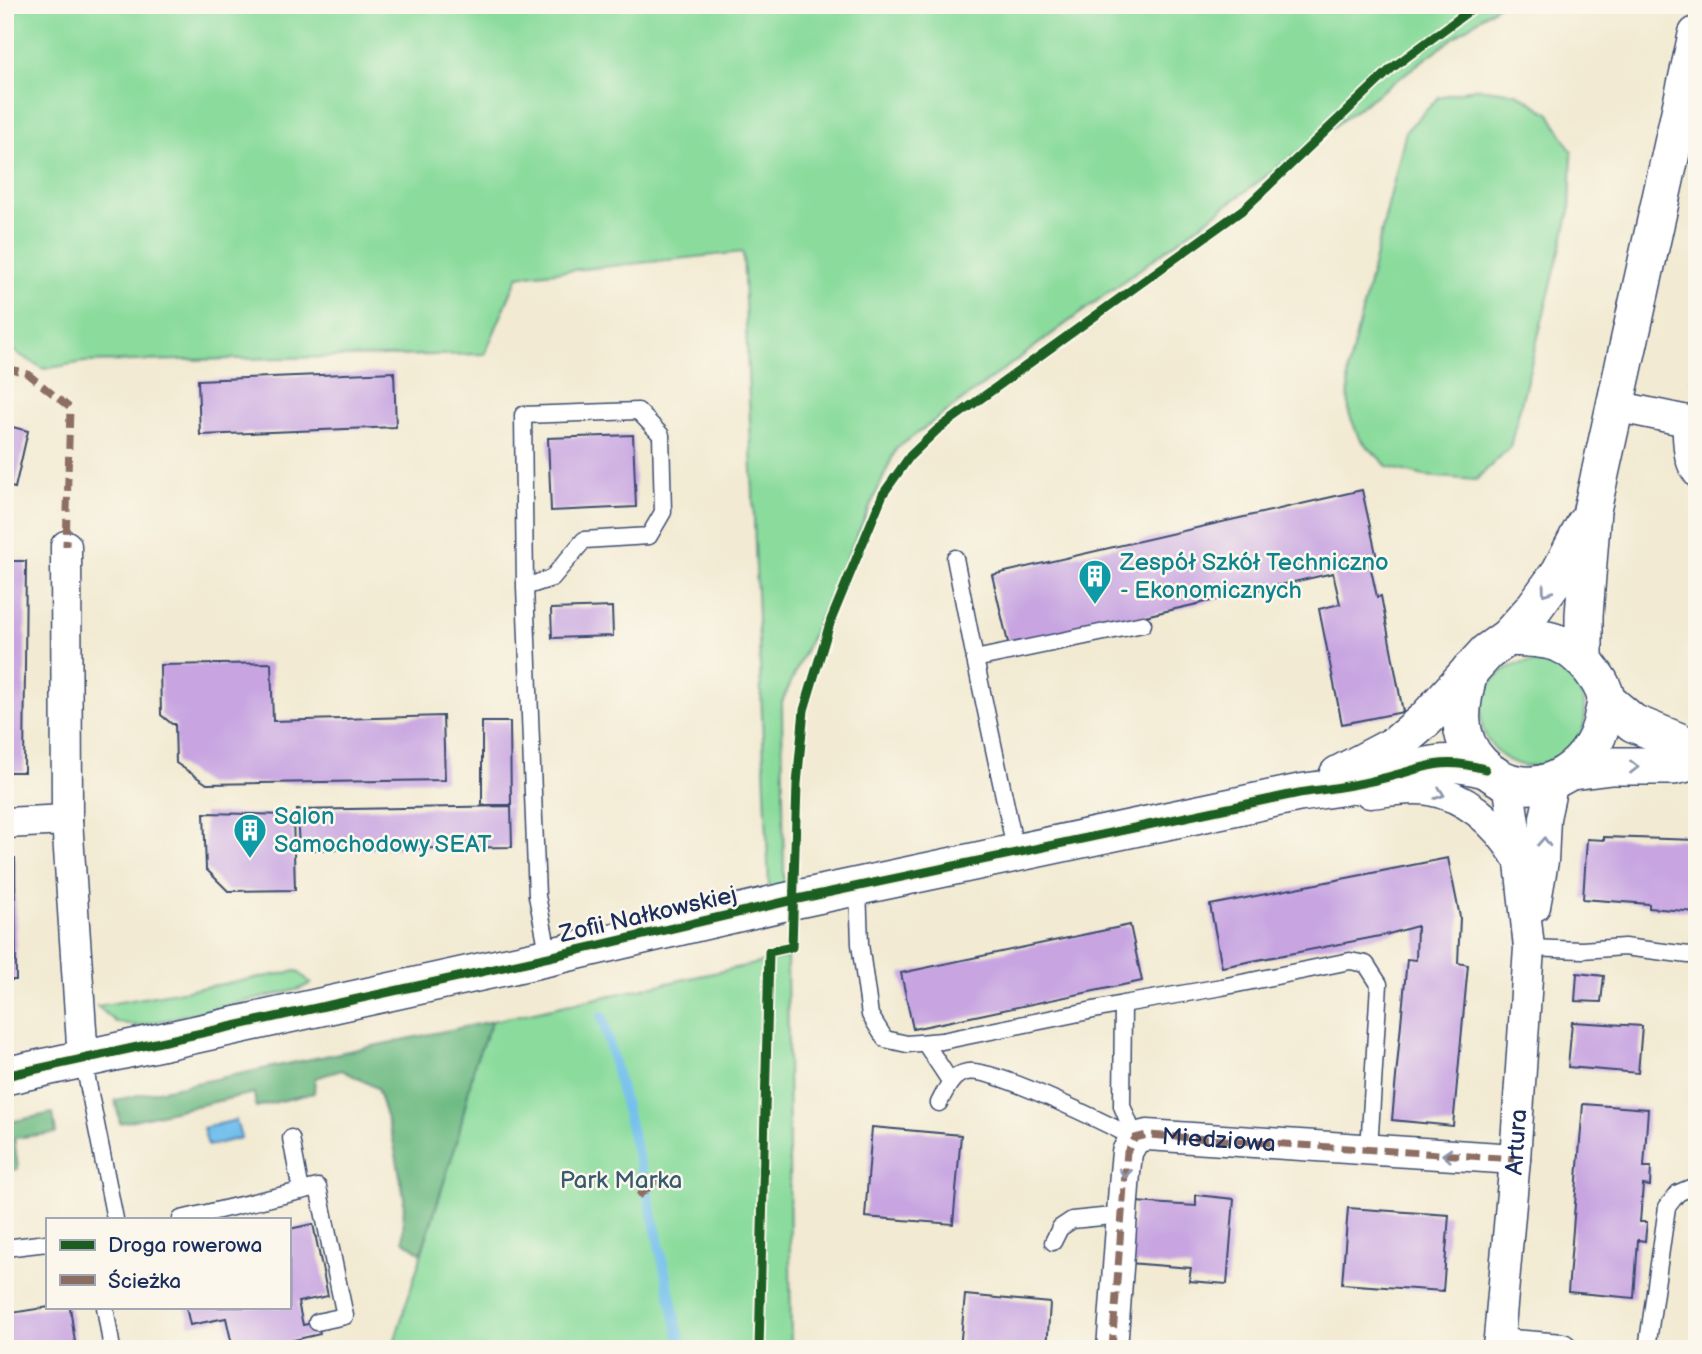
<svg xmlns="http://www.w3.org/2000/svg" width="1702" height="1354" viewBox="0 0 1702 1354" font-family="'Balsamiq Sans',sans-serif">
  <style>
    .green { fill: #8adb9c; stroke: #52857d; stroke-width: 2 }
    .forest { fill: #6fbb84; stroke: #457571; stroke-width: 2 }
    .water { fill: #72bfec; stroke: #4677a5; stroke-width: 2 }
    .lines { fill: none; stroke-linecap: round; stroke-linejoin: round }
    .stream { stroke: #72bfec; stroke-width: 10 }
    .building { fill: #c8a5e1 }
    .service-casing { stroke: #3b4b6f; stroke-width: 19 }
    .minor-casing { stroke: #3b4b6f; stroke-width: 33 }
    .tertiary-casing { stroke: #3b4b6f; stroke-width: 40 }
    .service { stroke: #fff; stroke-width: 16 }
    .minor { stroke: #fff; stroke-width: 30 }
    .tertiary { stroke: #fff; stroke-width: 37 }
    .quiet { stroke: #8d6e63; stroke-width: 7; stroke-dasharray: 14 7; stroke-linecap: butt }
    .cycleway-casing { stroke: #fbf7ec; stroke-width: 13 }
    .cycleway { stroke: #1b5e20; stroke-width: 9 }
    .oneway { stroke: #8d97ae }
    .labels { text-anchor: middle; stroke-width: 5; stroke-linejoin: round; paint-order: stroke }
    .culture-label { font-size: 24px; fill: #0d838f; stroke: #fbf7ec; text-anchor: start }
    .street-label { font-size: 24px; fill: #1b2f5e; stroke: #fbf7ec }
    .park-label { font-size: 24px; fill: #375a6e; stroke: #fbf7ec }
  </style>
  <rect width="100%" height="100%" fill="#fbf7ec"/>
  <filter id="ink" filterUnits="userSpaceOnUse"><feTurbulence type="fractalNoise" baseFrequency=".0143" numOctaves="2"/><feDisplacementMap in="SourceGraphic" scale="14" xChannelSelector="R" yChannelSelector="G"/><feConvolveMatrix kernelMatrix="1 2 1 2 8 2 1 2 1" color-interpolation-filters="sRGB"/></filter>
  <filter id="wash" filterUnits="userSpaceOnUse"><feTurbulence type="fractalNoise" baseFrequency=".00686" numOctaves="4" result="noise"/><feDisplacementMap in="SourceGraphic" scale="28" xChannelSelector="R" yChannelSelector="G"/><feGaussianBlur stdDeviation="1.57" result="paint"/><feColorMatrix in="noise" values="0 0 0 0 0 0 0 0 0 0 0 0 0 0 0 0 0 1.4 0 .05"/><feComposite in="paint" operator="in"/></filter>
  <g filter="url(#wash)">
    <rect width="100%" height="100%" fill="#f2ead2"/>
    <g class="green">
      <polygon points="5,5 1498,5 896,449 782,702 784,885 769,887 743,252 518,276 485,354 84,362 44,369 5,346"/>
      <polygon points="1477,88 1517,93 1550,114 1572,152 1570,211 1510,447 1476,480 1424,476 1388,467 1359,438 1349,413 1348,369 1406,131 1439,97"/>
      <circle cx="1533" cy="714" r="52"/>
      <polygon points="787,957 791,1349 392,1349 457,1141 475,1062 492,1021"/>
      <polygon points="297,971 311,983 300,989 138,1026 116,1022 97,1006"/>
    </g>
    <g class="forest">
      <polygon points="492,1021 475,1062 457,1141 421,1253 403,1240 404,1197 393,1139 377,1088 342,1070 315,1078 314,1093 256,1107 254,1093 120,1123 115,1100"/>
      <polygon points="53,1113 56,1133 14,1138 18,1169 5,1171 5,1123"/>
    </g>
    <polygon class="water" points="236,1120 241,1138 208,1146 203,1128"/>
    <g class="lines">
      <polyline class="stream" points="602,1016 649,1199 682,1349"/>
    </g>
    <g id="blocks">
      <g class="building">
        <polygon points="1696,358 1697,358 1697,383 1690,381"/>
        <polygon points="394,372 396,427 200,435 198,380"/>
        <polygon points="5,425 28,431 15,488 5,486"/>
        <polygon points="633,435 636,507 551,511 548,438"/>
        <polygon points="1362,490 1378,563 1370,565 1377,597 1381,596 1403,712 1342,724 1319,609 1340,604 1333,573 1009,647 992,575"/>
        <polygon points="5,561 26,561 24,772 5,772"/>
        <polygon points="1692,595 1697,595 1697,650 1693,650"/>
        <polygon points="612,607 613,636 552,638 551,609"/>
        <polygon points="271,663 273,721 443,716 445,780 207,784 176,763 175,724 172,724 161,715 160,665"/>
        <polygon points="482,722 510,722 511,805 482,805"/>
        <polygon points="511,806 512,847 299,850 297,810"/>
        <polygon points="204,813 293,815 295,890 228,891 206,869"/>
        <polygon points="1604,837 1697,840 1697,912 1649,908 1649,904 1583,899 1587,839 1604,840"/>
        <polygon points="5,858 15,858 16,980 5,980"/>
        <polygon points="1448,858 1460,917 1458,963 1468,965 1453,1126 1392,1120 1407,959 1416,960 1417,926 1385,935 1222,967 1210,905"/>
        <polygon points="1130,925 1142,981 913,1029 901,973"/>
        <polygon points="1577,973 1604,976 1601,1002 1575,1001"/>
        <polygon points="1572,1022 1642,1026 1638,1073 1568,1067"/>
        <polygon points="1583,1104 1648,1109 1644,1167 1651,1167 1650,1186 1643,1185 1640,1222 1647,1222 1645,1241 1638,1240 1634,1298 1568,1292"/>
        <polygon points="872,1127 961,1135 953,1224 865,1217"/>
        <polygon points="1196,1195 1234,1199 1227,1284 1189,1281 1191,1268 1129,1263 1135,1202 1196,1206"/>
        <polygon points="1348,1208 1449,1215 1443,1291 1342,1284"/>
        <polygon points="313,1224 328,1296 298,1302 303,1325 318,1322 320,1334 255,1349 233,1349 226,1318 190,1325 186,1307 289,1307 289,1229"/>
        <polygon points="965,1295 1050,1303 1047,1349 960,1349"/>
        <polygon points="49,1307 70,1307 76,1349 5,1349 5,1314"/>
      </g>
    </g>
  </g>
  <g filter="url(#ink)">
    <use href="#blocks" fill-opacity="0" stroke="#3b4b6f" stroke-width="2"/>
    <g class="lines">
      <defs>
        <g id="service">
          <path d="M1680,419C1682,442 1679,465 1697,482"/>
          <polyline points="955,558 975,659"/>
          <polyline points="525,587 552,578 584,540 649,536 663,512 661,435 638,411 523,415 525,587 537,896 549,957"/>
          <polyline points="1016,853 975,659 1143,624"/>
          <polyline points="858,888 860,944 870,1015 885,1039 907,1044 942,1041 1123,1004 1122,1106 1135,1138"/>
          <polyline points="1529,948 1582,950 1624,947 1697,956"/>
          <polyline points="1123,1004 1222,987 1350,961 1366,964 1379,984 1369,1150"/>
          <polyline points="925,1043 950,1081"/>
          <polyline points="83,1059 115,1219"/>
          <path d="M939,1103C946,1090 951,1075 967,1072C993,1067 1107,1124 1135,1138"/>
          <polyline points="291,1138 301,1191"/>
          <polyline points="181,1219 318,1187 345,1316 317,1322"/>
          <polyline points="1053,1242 1060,1228 1072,1220 1122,1215"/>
          <polyline points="5,1248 47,1243"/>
          <polyline points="105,1307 112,1349"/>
          <polyline points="1647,1349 1667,1207 1678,1193 1697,1185"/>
        </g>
        <g id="minor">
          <polyline points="1615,406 1697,423"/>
          <polyline points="66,546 67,820 83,1059"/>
          <path d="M1370,793C1388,791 1410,787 1429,790C1468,797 1497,825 1517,857"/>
          <polyline points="5,823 67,820"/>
          <polyline points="1535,906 1543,861 1545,818 1553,781"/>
          <polyline points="1498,1344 1562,1349"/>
          <polyline points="1112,1349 1125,1173 1127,1152 1135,1138 1147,1135 1515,1159"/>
          <path id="s1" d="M1498,1349L1515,1159L1529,948L1520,863L1508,782"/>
        </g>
        <g id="tertiary">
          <polyline points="1584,661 1584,615 1592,510 1697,35"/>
          <path d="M1470,670C1460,703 1454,737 1481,764C1527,811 1594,773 1603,716C1604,711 1606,705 1606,700C1605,688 1596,676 1589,667C1582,659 1570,648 1560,644C1544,637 1525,638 1508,637"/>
          <polyline points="1606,700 1633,723 1697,749"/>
          <polyline points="1572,771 1611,766 1674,766 1697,761"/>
          <polyline points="1338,775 1397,744 1426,719 1487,652 1508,637 1533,609 1560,572 1585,524"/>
          <path d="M5,1076L549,957L793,900L1299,793C1326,789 1354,786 1380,779C1424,769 1437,756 1485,769"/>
        </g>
      </defs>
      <use href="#service" class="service-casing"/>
      <use href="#minor" class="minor-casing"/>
      <use href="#tertiary" class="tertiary-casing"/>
      <use href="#service" class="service"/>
      <use href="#minor" class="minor"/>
      <use href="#tertiary" class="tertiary"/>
      <g class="quiet">
        <polyline points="5,367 28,374 70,408 66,546"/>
        <polyline points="638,1196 659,1180"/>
        <path id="s2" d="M1112,1349L1125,1173L1127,1152L1135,1138L1147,1135L1515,1159"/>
      </g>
      <defs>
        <g id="cycleway">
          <path d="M5,1076L549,957L793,900L1299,793C1326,789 1354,786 1380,779C1424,769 1437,756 1485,769"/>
          <polyline points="759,1349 769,952 792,947 797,784 804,710 831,620 883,494 910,456 937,430 1245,208 1392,68 1477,5"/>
        </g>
      </defs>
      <use href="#cycleway" class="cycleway-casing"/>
      <use href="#cycleway" class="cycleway"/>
    </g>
    <defs><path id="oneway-chevron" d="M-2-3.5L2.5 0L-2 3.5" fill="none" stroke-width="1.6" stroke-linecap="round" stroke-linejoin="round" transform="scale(1.75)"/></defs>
    <g class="oneway">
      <use href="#oneway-chevron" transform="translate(1546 591) rotate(126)"/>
      <use href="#oneway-chevron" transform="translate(1634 767)"/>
      <use href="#oneway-chevron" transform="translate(1440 794) rotate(19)"/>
      <use href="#oneway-chevron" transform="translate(1544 842) rotate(-87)"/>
      <use href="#oneway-chevron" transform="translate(1447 1155) rotate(-177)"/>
      <use href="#oneway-chevron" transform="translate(1125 1173) rotate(96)"/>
    </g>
  </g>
  <defs>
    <symbol id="building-pin" viewBox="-11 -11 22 30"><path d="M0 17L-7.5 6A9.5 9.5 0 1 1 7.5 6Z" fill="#0f9aa8" stroke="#fbf7ec"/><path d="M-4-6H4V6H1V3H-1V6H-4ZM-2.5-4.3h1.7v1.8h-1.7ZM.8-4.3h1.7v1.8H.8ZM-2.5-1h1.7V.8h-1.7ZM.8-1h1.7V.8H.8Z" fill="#fff"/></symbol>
  </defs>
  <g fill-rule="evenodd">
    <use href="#building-pin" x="1076" y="557" width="38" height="52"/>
    <use href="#building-pin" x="231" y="811" width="38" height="52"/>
  </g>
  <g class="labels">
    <g class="culture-label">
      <text x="1120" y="570">Zespół Szkół Techniczno<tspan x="1120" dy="28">- Ekonomicznych</tspan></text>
      <text x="274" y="824">Salon<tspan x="274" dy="28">Samochodowy SEAT</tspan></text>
    </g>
    <g class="street-label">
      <text transform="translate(648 914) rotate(-13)" y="8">Zofii Nałkowskiej</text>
      <text dy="8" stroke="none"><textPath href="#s2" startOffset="298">Miedziowa</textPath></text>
      <text dy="8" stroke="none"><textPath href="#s1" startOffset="208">Artura</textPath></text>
    </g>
    <g class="park-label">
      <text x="621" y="1188">Park Marka</text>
    </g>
  </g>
  <rect width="1702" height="1354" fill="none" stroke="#fbf7ec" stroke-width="28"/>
  <rect x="46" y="1218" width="245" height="91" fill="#fbf7ec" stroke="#a1a7b3" stroke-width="2"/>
  <rect x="60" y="1240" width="35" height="10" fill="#1b5e20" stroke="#a1a7b3" stroke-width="2"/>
  <text x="108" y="1252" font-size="21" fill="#1b2f5e">Droga rowerowa</text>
  <rect x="60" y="1275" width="35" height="10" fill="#8d6e63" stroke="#a1a7b3" stroke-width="2"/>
  <text x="108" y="1288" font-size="21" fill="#1b2f5e">Ścieżka</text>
</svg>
